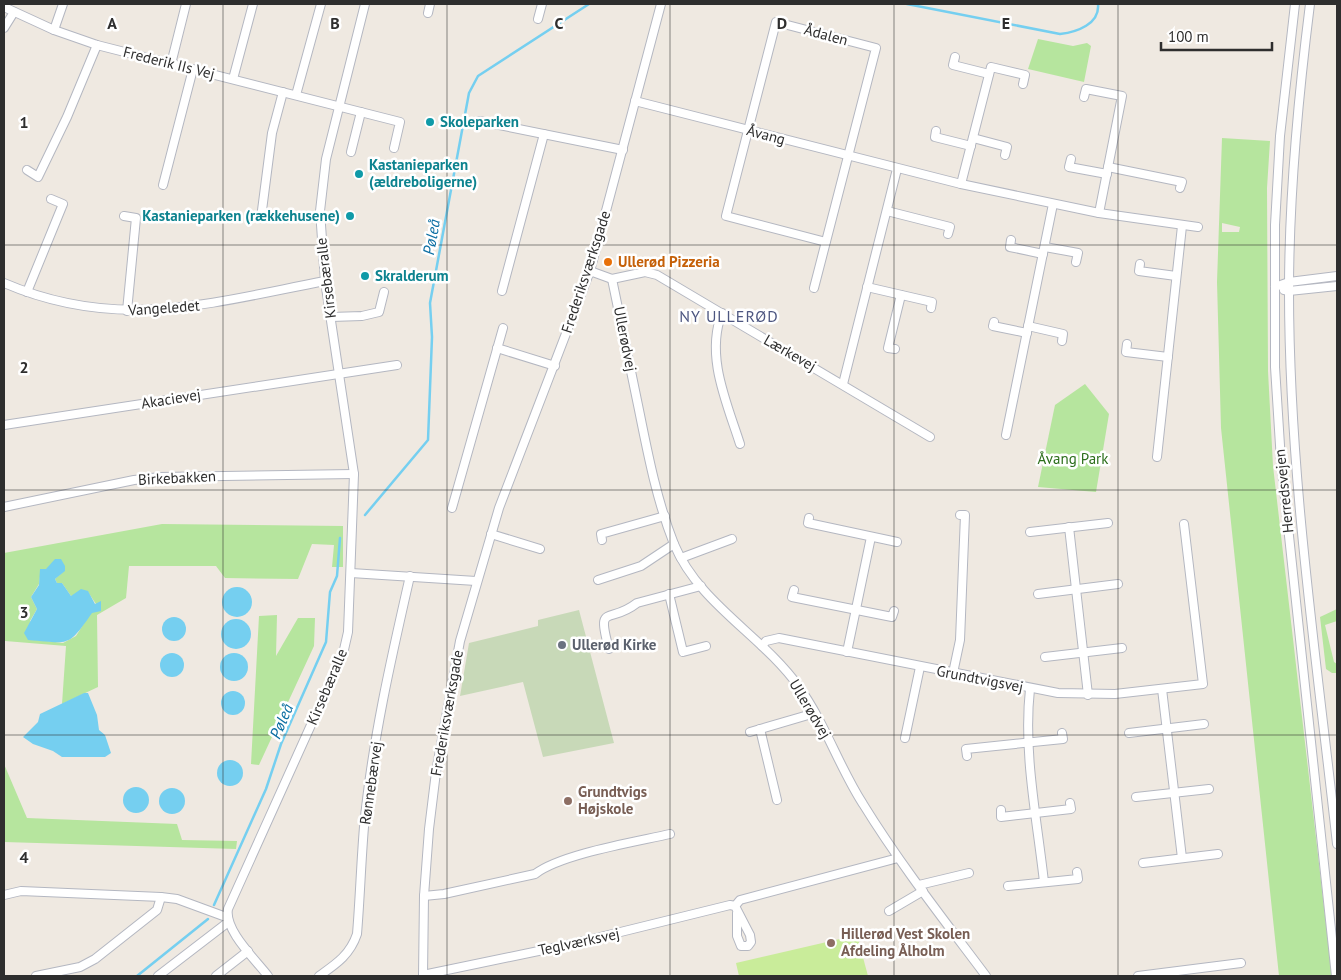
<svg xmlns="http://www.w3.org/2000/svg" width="1341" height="980" viewBox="0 0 1341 980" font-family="'PT Sans',sans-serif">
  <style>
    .green { fill: #b6e59e; fill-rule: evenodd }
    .cemetery { fill: #c8d9b8 }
    .pitch { fill: #c9ec9a }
    .water { fill: #75cff0 }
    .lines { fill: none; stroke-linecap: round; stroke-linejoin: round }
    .stream { stroke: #75cff0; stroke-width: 2.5 }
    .minor-casing { stroke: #b4b7c1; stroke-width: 10 }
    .minor { stroke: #fff; stroke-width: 8 }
    .grid { fill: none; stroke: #2e2e2e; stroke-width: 1; stroke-opacity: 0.55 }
    .culture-dot { fill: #0f9aa8; stroke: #fff; stroke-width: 2 }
    .food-dot { fill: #e8710a; stroke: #fff; stroke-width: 2 }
    .worship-dot { fill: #6b7280; stroke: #fff; stroke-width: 2 }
    .education-dot { fill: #8d6e63; stroke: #fff; stroke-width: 2 }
    .labels { text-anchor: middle; stroke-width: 5; stroke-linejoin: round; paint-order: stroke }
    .street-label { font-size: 15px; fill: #2e2e2e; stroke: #fff }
    .culture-label { font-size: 15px; font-weight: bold; fill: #0d838f; stroke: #fff; text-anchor: start }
    .food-label { font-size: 15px; font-weight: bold; fill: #c56008; stroke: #fff; text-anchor: start }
    .park-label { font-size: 15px; fill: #2c6e1b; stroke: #fff }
    .worship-label { font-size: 15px; font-weight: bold; fill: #5b616d; stroke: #fff; text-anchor: start }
    .education-label { font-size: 15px; font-weight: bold; fill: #785e54; stroke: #fff; text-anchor: start }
    .water-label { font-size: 16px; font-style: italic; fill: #0d6fa3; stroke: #fff }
    .neighbourhood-label { font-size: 16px; letter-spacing: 1px; fill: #4d5680; stroke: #fff }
    .grid-label { font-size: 16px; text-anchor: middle; font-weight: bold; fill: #2e2e2e; stroke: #fff; stroke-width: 5; stroke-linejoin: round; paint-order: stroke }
  </style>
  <rect width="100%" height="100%" fill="#efe9e1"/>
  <g class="green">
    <polygon points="1038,39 1073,46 1087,43 1091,46 1084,82 1028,69"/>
    <path d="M1222,138L1270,141L1267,188L1268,371L1273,466L1332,976H1279L1221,428L1217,282ZM1222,223L1240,227L1239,232H1222Z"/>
    <polygon points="1085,384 1109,414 1096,492 1038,487 1055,405"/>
    <path d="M162,524L343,526V567H332L334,545L312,544L298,579L225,578L216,566H129L126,598L97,615L98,687L62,704L66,646L5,641L4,638V553ZM41,569L64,571L55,579L57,583H62L71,596L88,592L96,604L76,636L63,643L47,641L30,621L37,609L31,597L39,584Z"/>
    <polygon points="1337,609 1337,621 1325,625 1334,662 1337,664 1337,673 1332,673 1326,669 1320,617"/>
    <polygon points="277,615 276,656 298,618 315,618 314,646 259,765 251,764 259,616"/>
    <polygon points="4,764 27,818 177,824 182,840 237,841 236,849 4,842"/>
  </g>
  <polygon class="cemetery" points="579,610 614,743 543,757 523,682 460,696 469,643 538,626 538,620"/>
  <polygon class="pitch" points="857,935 868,976 739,976 736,963"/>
  <g class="water">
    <path d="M55,559H61L65,566V571L55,579L57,583H62L71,596L81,589L88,591L95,604L101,601V611L92,613C67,649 69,643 28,640L24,633L37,609L31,597L39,585L40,569H46Z"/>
    <circle cx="237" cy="602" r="15"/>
    <circle cx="174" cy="629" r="12"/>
    <circle cx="236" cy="634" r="15"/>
    <circle cx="234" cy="667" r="14"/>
    <circle cx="172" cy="665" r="12"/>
    <circle cx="233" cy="703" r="12"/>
    <polygon points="84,693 88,693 97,715 99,730 105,735 111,753 105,757 62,757 53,751 33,744 23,737 38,722 40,714"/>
    <circle cx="230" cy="773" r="13"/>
    <circle cx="136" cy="800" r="13"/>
    <circle cx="172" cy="801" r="13"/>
  </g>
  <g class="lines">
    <g class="stream">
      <path d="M907,4L1060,34C1077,32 1100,24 1098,4"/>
      <polyline points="365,515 428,440 432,337 430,303 469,93 478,76 589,4"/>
      <polyline points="214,905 266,789 281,744 326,642 330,592 337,576 340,538"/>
      <polyline points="137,976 208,919"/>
    </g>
    <defs>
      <g id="minor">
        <polyline points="1295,4 1280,136 1275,225 1275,367 1281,461 1336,976"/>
        <path d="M1310,4C1298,99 1289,195 1289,291C1289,476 1317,661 1337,844"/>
        <polyline points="4,7 54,30 97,45 400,122 394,148"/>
        <polyline points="428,13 430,4"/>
        <polyline points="538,19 542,4"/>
        <polyline points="4,28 14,12"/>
        <polyline points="54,30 63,4"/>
        <polyline points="955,57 953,65 989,74"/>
        <polyline points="171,64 186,4"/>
        <polyline points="233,79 253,4"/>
        <polyline points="296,95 321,4"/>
        <polyline points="1084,97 1086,89 1122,96 1099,213"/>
        <polyline points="635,101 961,184 1099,213 1198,227"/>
        <polyline points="479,121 623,150"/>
        <polyline points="936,131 935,137 971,146"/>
        <polyline points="973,138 1007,147 1005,155"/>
        <polyline points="351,152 361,112"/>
        <polyline points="1071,159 1069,167 1107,174"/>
        <polyline points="1108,167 1182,182 1180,188"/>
        <polyline points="27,170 38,177 67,117 97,45"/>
        <polyline points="961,184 991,67 1025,75 1023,84"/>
        <polyline points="163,185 193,69"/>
        <polyline points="887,211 950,227 948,234"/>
        <polyline points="124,216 136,218 127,311"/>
        <polyline points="261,218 272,133 283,92"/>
        <polyline points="1011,240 1010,247 1043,254"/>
        <polyline points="1045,247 1078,253 1076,262"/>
        <polyline points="1140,264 1139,271 1176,276"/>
        <polyline points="590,271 612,279 645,272 657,275 930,437"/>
        <path d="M612,279C621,323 630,366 639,410C648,455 657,501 674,544C699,604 762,635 799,687C825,723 839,767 863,804C900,864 944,920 986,976"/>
        <path d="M4,283C118,332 210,303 325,281"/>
        <polyline points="867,287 932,302 931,308"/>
        <polyline points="1275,287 1289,282 1337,276"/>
        <polyline points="814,288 876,48 776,22 726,216 826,242"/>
        <polyline points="1284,290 1289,291 1337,286"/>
        <polyline points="502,291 544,134"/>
        <polyline points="27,292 63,204 51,199"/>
        <path d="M722,313C705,356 727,403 740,444"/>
        <polyline points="331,317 362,316 379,312 384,292"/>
        <polyline points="994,322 993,326 1027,333"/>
        <polyline points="1028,326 1063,334 1062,341"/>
        <polyline points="1127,344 1126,352 1168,357"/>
        <polyline points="497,348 555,366"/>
        <polyline points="895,349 888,348 901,295"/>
        <polyline points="843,384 897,169"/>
        <polyline points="4,425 397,365"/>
        <polyline points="1006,435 1053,204"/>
        <polyline points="1157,457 1182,226"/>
        <polyline points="4,507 134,480 160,477 354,474"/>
        <polyline points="452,508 503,328"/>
        <polyline points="809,518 808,523 897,542"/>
        <polyline points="1069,527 1088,695"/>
        <polyline points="1030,532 1108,523"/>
        <polyline points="491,534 540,549"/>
        <polyline points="602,540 601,534 665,516"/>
        <polyline points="681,558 732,539"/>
        <polyline points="351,573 476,581"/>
        <polyline points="598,580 641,566 674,544"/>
        <polyline points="794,590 792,597 892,617 894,611"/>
        <polyline points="669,594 683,652 706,646"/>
        <polyline points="1038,594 1118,584"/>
        <polyline points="762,646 766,641 779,638 1058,693 1115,694 1203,684 1184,524"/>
        <path d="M609,649C596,602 609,625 637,603L701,586"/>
        <polyline points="847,652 871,537"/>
        <polyline points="1045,657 1122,648"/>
        <polyline points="953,673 960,640 965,515 960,515"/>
        <path d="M1030,689C1023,752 1037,819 1044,882"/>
        <polyline points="1162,689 1182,858"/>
        <polyline points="760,729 777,800"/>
        <polyline points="750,732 815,713"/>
        <polyline points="1129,733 1204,724"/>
        <polyline points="905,738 920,667"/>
        <polyline points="967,756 966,749 1063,739 1062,733"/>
        <polyline points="1136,797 1209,789"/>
        <polyline points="1001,810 1001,817 1071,809 1070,803"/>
        <polyline points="1143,863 1218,854"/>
        <polyline points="919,885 969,873"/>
        <polyline points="1008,886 1078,879 1077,872"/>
        <polyline points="4,895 21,891 161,897 177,899 226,917"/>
        <path d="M424,896L444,894L535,874C561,854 635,842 670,834"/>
        <polyline points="735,906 740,900 898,858"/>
        <polyline points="889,911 923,891"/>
        <polyline points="423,975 572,944 730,905 735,906 750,935 751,942 748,946 741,946 737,936 737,913"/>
        <polyline points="36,976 80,967 95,959 157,910 161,897"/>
        <polyline points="158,976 227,923"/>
        <polyline points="216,976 248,951"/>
        <path d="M268,976C255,959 224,930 228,909L343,654L348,632L354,474L325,281L320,211L326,159L365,4"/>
        <path d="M319,976C336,964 350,955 357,934C360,898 361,863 364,827C372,742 391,659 410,576"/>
        <polyline points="423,976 424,896 429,829 436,772 460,641 499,508 590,271 661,4"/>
        <polyline points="1138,976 1241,963"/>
      </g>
    </defs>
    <use href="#minor" class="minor-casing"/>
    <use href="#minor" class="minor"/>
  </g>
  <path class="grid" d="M223,4V976M447,4V976M670,4V976M894,4V976M1118,4V976M4,245H1337M4,490H1337M4,735H1337"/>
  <g class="culture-dot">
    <circle cx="430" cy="122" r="5"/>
    <circle cx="359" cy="174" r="5"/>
    <circle cx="350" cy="216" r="5"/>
    <circle cx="365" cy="276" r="5"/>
  </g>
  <circle class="food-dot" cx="608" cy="262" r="5"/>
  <circle class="worship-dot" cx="562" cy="645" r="5"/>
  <g class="education-dot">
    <circle cx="568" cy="801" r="5"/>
    <circle cx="831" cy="943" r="5"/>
  </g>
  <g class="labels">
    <g class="street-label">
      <text transform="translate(826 35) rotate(15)" y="5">Ådalen</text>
      <text transform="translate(169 63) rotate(14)" y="5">Frederik IIs Vej</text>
      <text transform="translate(766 135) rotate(15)" y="5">Åvang</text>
      <text transform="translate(586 272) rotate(-72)" y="5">Frederiksværksgade</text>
      <text transform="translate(326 278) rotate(-97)" y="5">Kirsebæralle</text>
      <text transform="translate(164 308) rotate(-4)" y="5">Vangeledet</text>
      <text transform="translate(625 339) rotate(79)" y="5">Ullerødvej</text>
      <text transform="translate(790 353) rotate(30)" y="5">Lærkevej</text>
      <text transform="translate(171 399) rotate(-9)" y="5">Akacievej</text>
      <text transform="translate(177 478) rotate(-3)" y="5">Birkebakken</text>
      <text transform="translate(1284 491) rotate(-96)" y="5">Herredsvejen</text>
      <text transform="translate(980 679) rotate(11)" y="5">Grundtvigsvej</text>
      <text transform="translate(327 687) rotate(-67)" y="5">Kirsebæralle</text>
      <text transform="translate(810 709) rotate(59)" y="5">Ullerødvej</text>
      <text transform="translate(447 713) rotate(-80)" y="5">Frederiksværksgade</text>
      <text transform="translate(371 783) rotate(-82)" y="5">Rønnebærvej</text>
      <text transform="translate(579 942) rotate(-12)" y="5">Teglværksvej</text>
    </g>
    <g class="culture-label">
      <text x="440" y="127">Skoleparken</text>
      <text x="369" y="170">Kastanieparken<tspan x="369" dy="17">(ældreboligerne)</tspan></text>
      <text x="340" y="221" text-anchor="end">Kastanieparken (rækkehusene)</text>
      <text x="375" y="281">Skralderum</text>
    </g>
    <g class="food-label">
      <text x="618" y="267">Ullerød Pizzeria</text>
    </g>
    <g class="park-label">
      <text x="1073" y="464">Åvang Park</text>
    </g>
    <g class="worship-label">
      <text x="572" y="650">Ullerød Kirke</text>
    </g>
    <g class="education-label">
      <text x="578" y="797">Grundtvigs<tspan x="578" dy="17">Højskole</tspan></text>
      <text x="841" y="939">Hillerød Vest Skolen<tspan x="841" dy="17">Afdeling Ålholm</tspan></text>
    </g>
    <g class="water-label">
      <text transform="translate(431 237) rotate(-80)" y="6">Pøleå</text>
      <text transform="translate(281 721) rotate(-67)" y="6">Pøleå</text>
    </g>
    <g class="neighbourhood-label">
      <text x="729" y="322">NY ULLERØD</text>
    </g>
  </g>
  <g class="grid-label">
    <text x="112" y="29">A</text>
    <text x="335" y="29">B</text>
    <text x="559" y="29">C</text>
    <text x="782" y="29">D</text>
    <text x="1006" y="29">E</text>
    <text x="24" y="128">1</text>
    <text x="24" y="373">2</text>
    <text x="24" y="618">3</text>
    <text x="24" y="863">4</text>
  </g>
  <rect width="1341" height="980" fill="none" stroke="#2e2e2e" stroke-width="10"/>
  <path d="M1161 42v8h111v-8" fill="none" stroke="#2e2e2e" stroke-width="2.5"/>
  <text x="1168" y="42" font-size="15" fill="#2e2e2e" stroke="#ffffff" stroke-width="4" paint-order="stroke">100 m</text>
</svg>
